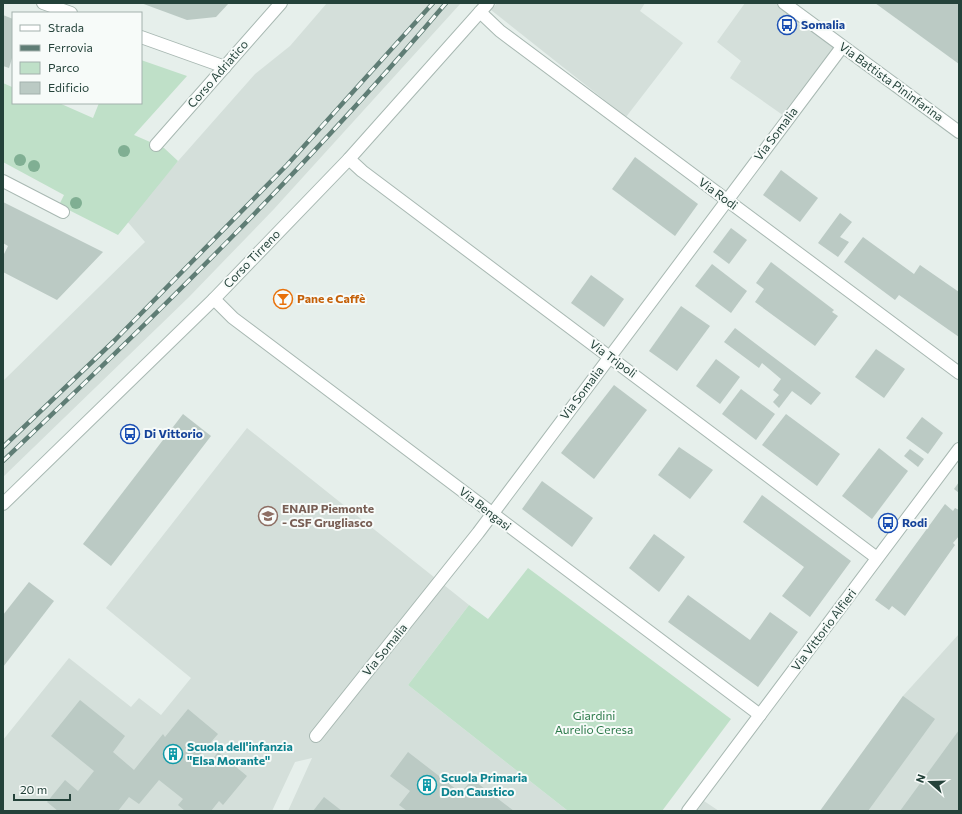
<svg xmlns="http://www.w3.org/2000/svg" width="962" height="814" viewBox="0 0 962 814" font-family="Commissioner,sans-serif">
  <style>
    .built { fill: #d4dfda }
    .green { fill: #bfe0c8 }
    .building { fill: #bbcac4 }
    .lines { fill: none; stroke-linecap: round; stroke-linejoin: round }
    .minor-casing { stroke: #a8b8b2; stroke-width: 14 }
    .minor { stroke: #fff; stroke-width: 12 }
    .rail-casing { stroke: #5f7d75; stroke-width: 4.5 }
    .rail { stroke: #f7fbf9; stroke-width: 3; stroke-dasharray: 9; stroke-linecap: butt }
    .tree { fill: #80af93 }
    .labels { text-anchor: middle; stroke-width: 4; stroke-linejoin: round; paint-order: stroke }
    .transit-label { font-size: 12px; font-weight: bold; fill: #164399; stroke: #f7fbf9; text-anchor: start }
    .street-label { font-size: 12px; fill: #24423a; stroke: #f7fbf9 }
    .food-label { font-size: 12px; font-weight: bold; fill: #c56008; stroke: #f7fbf9; text-anchor: start }
    .education-label { font-size: 12px; font-weight: bold; fill: #785e54; stroke: #f7fbf9; text-anchor: start }
    .park-label { font-size: 12px; fill: #2d7a4b; stroke: #f7fbf9 }
    .culture-label { font-size: 12px; font-weight: bold; fill: #0d838f; stroke: #f7fbf9; text-anchor: start }
  </style>
  <rect width="100%" height="100%" fill="#e6efeb"/>
  <g class="built">
    <polygon points="327,3 461,3 274,209 189,297 3,477 3,381 145,242 126,220 255,74 290,46"/>
    <polygon points="497,3 645,3 640,11 683,43 626,117 491,10"/>
    <polygon points="745,3 788,3 844,43 787,118 730,78 741,61 717,42"/>
    <polygon points="247,428 469,605 408,685 568,811 288,811 312,758 295,762 272,811 3,811 3,740 69,658 131,707 139,698 161,715 191,678 106,608"/>
    <polygon points="959,634 959,811 820,811 903,696"/>
    <polygon points="704,801 719,811 697,811"/>
  </g>
  <g class="green">
    <polygon points="141,60 187,76 134,135 164,148 178,161 118,235 59,205 64,195 3,162 3,83 12,87 13,85 13,103 59,103 93,118 99,103 141,103"/>
    <polygon points="528,568 731,719 662,811 568,811 408,685 469,605 488,619"/>
  </g>
  <g class="building">
    <polygon points="141,3 229,3 216,17 187,20"/>
    <polygon points="875,3 959,3 959,64"/>
    <polygon points="3,15 13,19 13,55 9,68 3,66"/>
    <polygon points="635,157 698,204 675,236 612,189"/>
    <polygon points="781,170 818,198 800,222 763,195"/>
    <polygon points="3,202 103,252 57,300 3,272 3,256 8,246 3,243"/>
    <polygon points="840,213 852,222 840,237 849,242 838,257 818,243"/>
    <polygon points="731,228 747,240 729,264 713,252"/>
    <polygon points="863,237 914,274 920,265 959,292 959,337 899,295 895,300 844,262"/>
    <polygon points="771,262 834,310 832,312 838,316 815,346 755,302 764,289 756,283"/>
    <polygon points="712,264 747,291 731,313 695,286"/>
    <polygon points="591,275 624,299 604,327 571,303"/>
    <polygon points="681,306 710,326 677,371 649,351"/>
    <polygon points="735,328 821,393 811,405 792,391 779,408 773,402 779,395 773,390 781,379 762,363 759,368 724,342"/>
    <polygon points="876,349 905,369 884,398 855,377"/>
    <polygon points="716,359 740,377 720,404 696,386"/>
    <polygon points="614,385 647,410 594,479 561,453"/>
    <polygon points="741,389 775,414 756,440 722,414"/>
    <polygon points="183,414 211,436 111,566 83,544"/>
    <polygon points="786,414 840,454 817,486 762,445"/>
    <polygon points="922,417 943,433 928,454 906,438"/>
    <polygon points="679,447 713,470 690,499 658,475"/>
    <polygon points="879,448 908,471 872,519 842,496"/>
    <polygon points="910,449 924,459 918,467 904,456"/>
    <polygon points="542,481 593,518 572,547 522,509"/>
    <polygon points="959,482 959,493 954,489"/>
    <polygon points="762,495 851,561 810,617 782,596 804,567 743,522"/>
    <polygon points="945,504 953,511 955,508 959,510 959,536 953,543 955,545 905,616 892,606 889,610 875,600"/>
    <polygon points="654,534 685,557 659,592 629,568"/>
    <polygon points="29,582 54,601 3,667 3,615"/>
    <polygon points="688,595 750,640 770,612 798,632 758,687 668,622"/>
    <polygon points="903,696 935,719 868,811 820,811"/>
    <polygon points="80,700 125,736 113,752 134,770 163,734 165,737 188,709 218,734 198,757 208,765 218,752 247,776 223,805 219,801 211,811 185,811 178,805 183,799 159,780 139,804 129,797 118,811 58,811 47,802 65,780 78,791 94,771 51,736"/>
    <polygon points="959,730 959,811 900,811"/>
    <polygon points="408,752 461,793 472,779 514,811 407,811 399,805 410,791 390,776"/>
    <polygon points="324,797 342,811 313,811"/>
  </g>
  <g class="lines">
    <defs>
      <g id="minor">
        <polyline points="43,3 71,13"/>
        <polyline points="784,3 959,132"/>
        <polyline points="480,12 500,31 959,373"/>
        <polyline points="141,37 225,67"/>
        <polyline points="156,145 281,3"/>
        <polyline points="349,159 362,171 877,558"/>
        <polyline points="3,181 63,212"/>
        <polyline points="214,299 233,318 760,715"/>
        <polyline points="3,504 214,299 349,159 488,3"/>
        <polyline points="316,736 478,533 842,47"/>
        <polyline points="688,811 959,449"/>
      </g>
    </defs>
    <use href="#minor" class="minor-casing"/>
    <use href="#minor" class="minor"/>
    <defs>
      <g id="rail">
        <polyline points="3,447 115,340 287,165 433,3"/>
        <path d="M3,461C157,315 309,165 446,3"/>
      </g>
    </defs>
    <use href="#rail" class="rail-casing"/>
    <use href="#rail" class="rail"/>
  </g>
  <g class="tree">
    <circle cx="124" cy="151" r="6"/>
    <circle cx="20" cy="160" r="6"/>
    <circle cx="34" cy="166" r="6"/>
    <circle cx="76" cy="203" r="6"/>
  </g>
  <defs>
    <symbol id="bus-ring" viewBox="-11 -11 22 22"><circle r="9.5" fill="#f7fbf9" stroke="#1a4fb4" stroke-width="1.5"/><path d="M-5-6H5V4H4V6H2V4H-2V6H-4V4H-5ZM-3.5-4V0h7V-4ZM-3.5 1.2v1.5H-2V1.2ZM2 1.2v1.5H3.5V1.2Z" fill="#1a4fb4"/></symbol>
    <symbol id="bar-ring" viewBox="-11 -11 22 22"><circle r="9.5" fill="#f7fbf9" stroke="#e8710a" stroke-width="1.5"/><path d="M-6-5H6L.8 .8V4.5H3.5V6h-7V4.5H-.8V.8Z" fill="#e8710a"/></symbol>
    <symbol id="school-ring" viewBox="-11 -11 22 22"><circle r="9.5" fill="#f7fbf9" stroke="#8d6e63" stroke-width="1.5"/><path d="M0-5L7-2L0 1L-7-2ZM-4 1L0 2.5L4 1V4Q0 6-4 4Z" fill="#8d6e63"/></symbol>
    <symbol id="building-ring" viewBox="-11 -11 22 22"><circle r="9.5" fill="#f7fbf9" stroke="#0f9aa8" stroke-width="1.5"/><path d="M-4-6H4V6H1V3H-1V6H-4ZM-2.5-4.3h1.7v1.8h-1.7ZM.8-4.3h1.7v1.8H.8ZM-2.5-1h1.7V.8h-1.7ZM.8-1h1.7V.8H.8Z" fill="#0f9aa8"/></symbol>
  </defs>
  <g fill-rule="evenodd">
    <use href="#bus-ring" x="776" y="14" width="22" height="22"/>
    <use href="#bar-ring" x="272" y="288" width="22" height="22"/>
    <use href="#bus-ring" x="119" y="423" width="22" height="22"/>
    <use href="#school-ring" x="257" y="505" width="22" height="22"/>
    <use href="#bus-ring" x="877" y="512" width="22" height="22"/>
    <use href="#building-ring" x="162" y="743" width="22" height="22"/>
    <use href="#building-ring" x="416" y="774" width="22" height="22"/>
  </g>
  <g class="labels">
    <g class="transit-label">
      <text x="801" y="29">Somalia</text>
      <text x="144" y="438">Di Vittorio</text>
      <text x="902" y="527">Rodi</text>
    </g>
    <g class="street-label">
      <text transform="translate(218 74) rotate(-49)" y="4">Corso Adriatico</text>
      <text transform="translate(891 82) rotate(36)" y="4">Via Battista Pininfarina</text>
      <text transform="translate(776 134) rotate(-53)" y="4">Via Somalia</text>
      <text transform="translate(718 194) rotate(36)" y="4">Via Rodi</text>
      <text transform="translate(252 259) rotate(-46)" y="4">Corso Tirreno</text>
      <text transform="translate(613 359) rotate(36)" y="4">Via Tripoli</text>
      <text transform="translate(582 393) rotate(-53)" y="4">Via Somalia</text>
      <text transform="translate(485 509) rotate(38)" y="4">Via Bengasi</text>
      <text transform="translate(824 630) rotate(-53)" y="4">Via Vittorio Alfieri</text>
      <text transform="translate(385 650) rotate(-51)" y="4">Via Somalia</text>
    </g>
    <g class="food-label">
      <text x="297" y="303">Pane e Caffè</text>
    </g>
    <g class="education-label">
      <text x="282" y="513">ENAIP Piemonte<tspan x="282" dy="14">- CSF Grugliasco</tspan></text>
    </g>
    <g class="park-label">
      <text x="594" y="720">Giardini<tspan x="594" dy="14">Aurelio Ceresa</tspan></text>
    </g>
    <g class="culture-label">
      <text x="187" y="751">Scuola dell'infanzia<tspan x="187" dy="14">"Elsa Morante"</tspan></text>
      <text x="441" y="782">Scuola Primaria<tspan x="441" dy="14">Don Caustico</tspan></text>
    </g>
  </g>
  <rect width="962" height="814" fill="none" stroke="#24423a" stroke-width="8"/>
  <rect x="12" y="12" width="130" height="92" fill="#f7fbf9" stroke="#a3b1ad"/>
  <rect x="20" y="25" width="20" height="6" fill="#ffffff" stroke="#a3b1ad"/>
  <text x="48" y="32" font-size="12" fill="#24423a">Strada</text>
  <rect x="20" y="45" width="20" height="6" fill="#5f7d75" stroke="#a3b1ad"/>
  <text x="48" y="52" font-size="12" fill="#24423a">Ferrovia</text>
  <rect x="20" y="62" width="20" height="12" fill="#bfe0c8" stroke="#a3b1ad"/>
  <text x="48" y="72" font-size="12" fill="#24423a">Parco</text>
  <rect x="20" y="82" width="20" height="12" fill="#bbcac4" stroke="#a3b1ad"/>
  <text x="48" y="92" font-size="12" fill="#24423a">Edificio</text>
  <g transform="translate(930 782) rotate(290)" stroke="#f7fbf9" stroke-width="3" paint-order="stroke">
  <path d="M0-3L7 15L0 10L-7 15Z" fill="#24423a"/>
  <text y="-6" font-size="11" font-weight="bold" text-anchor="middle" fill="#24423a">N</text>
  </g>
  <path d="M14 794v6h56v-6" fill="none" stroke="#24423a" stroke-width="2"/>
  <text x="20" y="794" font-size="12" fill="#24423a" stroke="#f7fbf9" stroke-width="3" paint-order="stroke">20 m</text>
</svg>
